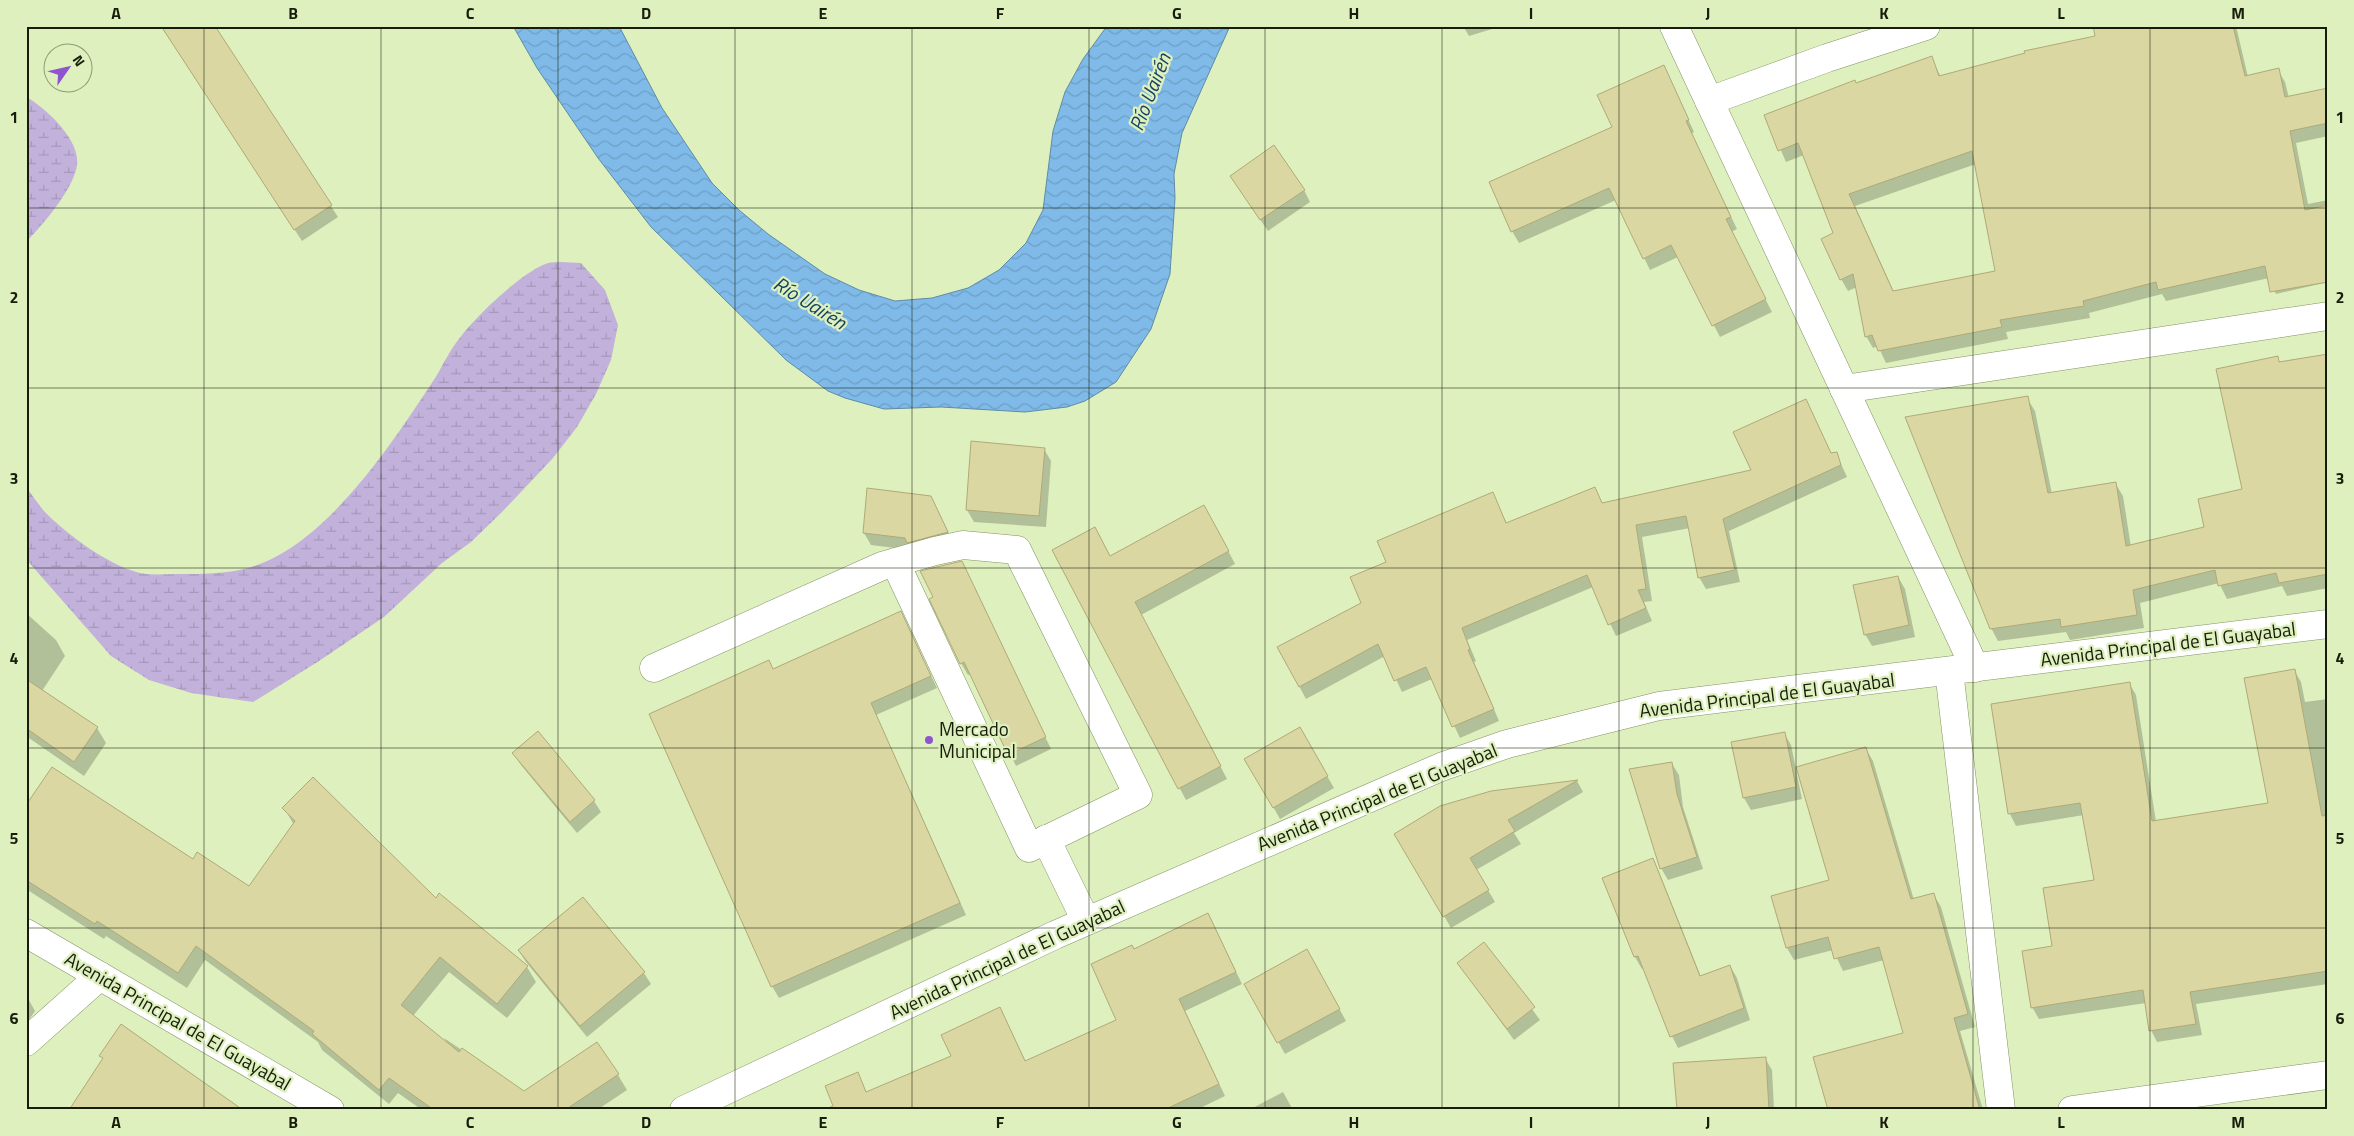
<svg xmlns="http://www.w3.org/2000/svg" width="2354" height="1136" viewBox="0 0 2354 1136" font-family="'Titillium Web',sans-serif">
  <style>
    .wetland { fill: url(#wetland-marsh) }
    .water { fill: url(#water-waves); stroke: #608ba5 }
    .shadow { fill: #0003; fill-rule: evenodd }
    .building { fill: #dbd7a3; stroke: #afaa78; fill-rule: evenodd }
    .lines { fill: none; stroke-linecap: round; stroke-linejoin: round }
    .minor-casing { stroke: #839365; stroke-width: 29 }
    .minor { stroke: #fff; stroke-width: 28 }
    .grid { fill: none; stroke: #171d0a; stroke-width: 1; stroke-opacity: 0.55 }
    .poi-dot { fill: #8e55cd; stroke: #def0be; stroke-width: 2 }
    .labels { text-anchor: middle; stroke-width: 4.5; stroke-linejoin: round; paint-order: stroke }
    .street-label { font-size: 19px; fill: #171d0a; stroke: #def0be }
    .poi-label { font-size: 19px; fill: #171d0a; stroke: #def0be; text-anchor: start }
    .water-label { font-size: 20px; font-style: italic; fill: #164262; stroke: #def0be }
    .neatline { fill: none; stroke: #171d0a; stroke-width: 2 }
    .grid-label { font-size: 16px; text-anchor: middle; font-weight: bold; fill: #171d0a }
  </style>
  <defs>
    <pattern id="wetland-marsh" width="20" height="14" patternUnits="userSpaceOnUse" patternTransform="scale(1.25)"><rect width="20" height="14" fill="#c2b1db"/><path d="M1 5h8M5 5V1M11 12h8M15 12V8" fill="none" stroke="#a698bb"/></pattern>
    <pattern id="water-waves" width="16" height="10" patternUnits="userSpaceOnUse" patternTransform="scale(1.25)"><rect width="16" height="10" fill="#7fbae8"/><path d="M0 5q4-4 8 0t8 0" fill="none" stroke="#6d9fc6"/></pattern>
  </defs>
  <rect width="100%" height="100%" fill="#def0be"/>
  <g class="wetland">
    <path d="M26,97C45,107 75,136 77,158C81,181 42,226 26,242Z"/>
    <path d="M581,263L605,290L618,325L611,360L596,394L577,427L553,458L502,512L471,542L442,563L384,617L319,661L253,702L191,693L149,680L111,656L26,559V487C32,495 38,504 44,511C66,534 114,570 146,574C157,575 169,574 180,574C202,574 226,574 248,568C326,547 395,439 437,375C444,363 450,350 459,339C475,317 518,276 543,265C553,260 570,263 581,263Z"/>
  </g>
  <polygon class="water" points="513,26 619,26 662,108 712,183 739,210 768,234 825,274 859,290 895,301 932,298 968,288 999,270 1026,243 1043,210 1053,131 1065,92 1083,59 1107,26 1230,26 1182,133 1174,174 1175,198 1170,274 1151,329 1116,382 1085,401 1067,407 1025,412 941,407 884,409 845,398 828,391 786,360 651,227 598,158 537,68"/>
  <g class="shadow">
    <polygon points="161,26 214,26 338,217 302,241"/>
    <polygon points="1463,26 1502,26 1469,36"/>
    <path d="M2094,26H2236L2248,77L2278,70L2285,82L2289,98L2328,89V136L2296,143L2308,204L2328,200V282L2276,294L2269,278L2166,301L2162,294L2089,313L2090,318L2006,332L2008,339L1886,363L1878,346L1873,348L1866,336L1857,287L1848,291L1841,279L1834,234L1804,155L1786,162L1766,116L1931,58L1941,77L2097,36ZM1976,164L1996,272L1894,292L1855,206Z"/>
    <polygon points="1664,67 1694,132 1691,134 1737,229 1731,232 1772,312 1720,337 1678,257 1650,270 1616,200 1519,243 1512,231 1614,128"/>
    <polygon points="1231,177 1304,190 1310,202 1268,231"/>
    <polygon points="2328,355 2328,588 2287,596 2282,586 2227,599 2219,583 2140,603 2144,628 2070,640 2066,632 1998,641 1991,628 2027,398 2035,411 2052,494 2115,483 2123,496 2131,547 2206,528 2244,490 2277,358 2280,363"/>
    <polygon points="1044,449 1051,461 1046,527 974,522 967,510"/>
    <polygon points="1836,453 1847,477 1729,531 1740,582 1706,589 1699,577 1690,528 1642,537 1652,601 1644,602 1652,621 1616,636 1593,587 1467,640 1476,661 1474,662 1499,721 1460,738 1432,679 1402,692 1385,656 1306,699 1279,648 1363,604 1388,563 1492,493 1507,524 1594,488 1603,504"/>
    <polygon points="937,509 954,544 912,550 871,545 864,533"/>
    <polygon points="1211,518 1235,564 1141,615 1227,779 1186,800 1053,550 1110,557"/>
    <polygon points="968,575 1051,749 1016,766 970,674 968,675 961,663"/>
    <polygon points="1898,577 1905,589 1915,637 1872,646 1865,634"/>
    <polygon points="26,613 56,640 65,656 42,691 97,728 106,743 84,776 26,736"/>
    <polygon points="907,625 937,688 876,715 966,915 779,998 772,986 773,670"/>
    <polygon points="2294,670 2301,682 2305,702 2328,699 2328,984 2196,1004 2202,1035 2157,1042 2151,1030 2146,1003 2039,1019 2032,1007 2053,947 2095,881 2084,815 2016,826 2010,814 2129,683 2136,695 2156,822 2269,804"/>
    <polygon points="1300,729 1334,788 1280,819 1246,759"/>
    <polygon points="538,733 594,801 601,812 577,833 521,765 514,754"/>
    <polygon points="1784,733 1791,745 1796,769 1866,749 1873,761 1914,900 1934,895 1941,907 1975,1027 1960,1031 1983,1110 1830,1110 1904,1034 1884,960 1843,971 1833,950 1794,960 1787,948 1830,881 1798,770 1796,770 1802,799 1751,810 1744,798 1733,743"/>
    <polygon points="1672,764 1679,775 1683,807 1703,869 1668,880 1661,868"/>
    <polygon points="1577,781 1583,792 1514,833 1521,844 1476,870 1495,902 1451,928 1396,834 1491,792"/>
    <polygon points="26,807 194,861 249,887 294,825 284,808 436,900 527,967 536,982 507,1018 449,972 413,1016 448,1044 444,1038 524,1092 618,1075 627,1090 597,1110 422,1110 398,1093 389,1104 322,1050 318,1042 205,960 187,988 106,936 104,939 26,889"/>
    <polygon points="1652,860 1659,872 1701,977 1730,966 1737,978 1750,1020 1678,1048 1672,1036 1644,968 1642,969 1635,957 1604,879"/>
    <polygon points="583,898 644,973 651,984 587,1037 526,962 519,951"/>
    <polygon points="1214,926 1242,984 1185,1011 1225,1096 1196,1110 836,1110 857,1074 867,1093 953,1056 1006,1021 1026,1062 1118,1021 1133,950"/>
    <polygon points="1484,944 1540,1020 1514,1040 1458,963"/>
    <polygon points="1307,951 1346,1021 1285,1054 1246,984"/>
    <polygon points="26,995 35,1011 26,1024"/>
    <polygon points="1765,1058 1772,1070 1774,1110 1678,1110"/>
    <polygon points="1283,1092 1293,1110 1252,1110 1251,1109"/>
  </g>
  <g class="building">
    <polygon points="161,26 215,26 332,205 294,230"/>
    <path d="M2093,26H2233L2245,76L2279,68L2285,97L2328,88V123L2290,131L2305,210L2328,205V282L2270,292L2265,266L2158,290L2156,282L2083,301L2084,306L2000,320L2002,327L1878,351L1872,335L1865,337L1853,274L1840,280L1821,239L1833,233L1798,143L1778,151L1764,115L1855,80L1856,83L1932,56L1939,76L2025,53L2024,51L2095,36ZM1972,151L1995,271L1893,291L1849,194Z"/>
    <polygon points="1664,65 1689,120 1686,121 1731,217 1726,219 1766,299 1712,326 1671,245 1643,259 1609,188 1511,232 1489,182 1612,127 1597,95"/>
    <polygon points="1274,145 1305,190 1260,220 1230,176"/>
    <polygon points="2328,354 2328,574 2279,583 2276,573 2218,586 2215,570 2133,590 2137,615 2061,627 2060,619 1990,629 1905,417 2028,396 2048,493 2116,482 2126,546 2204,527 2198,499 2242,489 2216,369 2278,356 2279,362"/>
    <polygon points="1806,399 1831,453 1837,452 1841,465 1723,519 1735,570 1698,578 1686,516 1636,525 1646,589 1638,590 1646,608 1608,625 1587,575 1462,628 1470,649 1468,650 1494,709 1452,727 1426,667 1394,681 1378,644 1299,687 1277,647 1361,603 1350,577 1386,562 1377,541 1493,492 1506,523 1595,487 1602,503 1751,470 1733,432"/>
    <polygon points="971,441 1045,448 1039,516 966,510"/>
    <polygon points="867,488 931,496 948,532 907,543 905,538 863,533"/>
    <polygon points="1204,505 1229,551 1135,602 1221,766 1178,789 1052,550 1095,527 1110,556"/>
    <polygon points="962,561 1046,737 1008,755 964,662 960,664 929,599 933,597 920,571"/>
    <polygon points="1898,576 1909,625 1864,635 1853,585"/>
    <polygon points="901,611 931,676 871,703 960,903 771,987 649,714 769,660 773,669"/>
    <polygon points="2295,669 2322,816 2328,815 2328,971 2190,992 2196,1024 2149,1031 2143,990 2031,1008 2022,951 2052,946 2043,888 2094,880 2080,803 2008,814 1991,704 2130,682 2152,821 2268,803 2244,678"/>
    <polygon points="26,679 98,727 74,762 26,728"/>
    <polygon points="1300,727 1328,776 1273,808 1244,759"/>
    <polygon points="538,731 595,800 570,822 512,753"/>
    <polygon points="1785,732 1796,787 1743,798 1731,742"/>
    <polygon points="1866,747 1911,899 1934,893 1968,1014 1954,1018 1980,1110 1828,1110 1813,1057 1903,1033 1879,947 1834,959 1828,937 1786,948 1771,896 1829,880 1796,767"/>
    <polygon points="1672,762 1677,794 1697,857 1660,869 1629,769"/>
    <polygon points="52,767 193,859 197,852 249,886 295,821 282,808 313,777 436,898 439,893 528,966 497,1004 440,957 401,1005 459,1052 462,1048 524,1091 597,1042 619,1074 565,1110 434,1110 389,1078 379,1090 312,1034 314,1031 196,946 178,973 97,921 95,924 26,880 26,805"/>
    <polygon points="1578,780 1508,820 1515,831 1470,858 1489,890 1443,917 1394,834 1440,806 1491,791"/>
    <polygon points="1653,858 1700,976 1730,965 1744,1008 1670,1037 1638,956 1634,957 1602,878"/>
    <polygon points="583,897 645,972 580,1026 518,950"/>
    <polygon points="1208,913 1236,972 1179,999 1219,1084 1164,1110 824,1110 833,1106 825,1086 858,1072 866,1092 951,1056 941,1035 1000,1007 1025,1061 1116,1020 1091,964 1132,945 1134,949"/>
    <polygon points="1484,942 1535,1007 1507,1029 1457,963"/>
    <polygon points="1307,949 1340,1009 1277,1043 1244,984"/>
    <polygon points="121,1024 243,1110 69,1110 103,1058 99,1056"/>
    <polygon points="1766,1057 1769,1110 1677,1110 1673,1063"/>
  </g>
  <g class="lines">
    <defs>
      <g id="minor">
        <polyline points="1674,26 1975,668"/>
        <polyline points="1709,101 1827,58 1926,26"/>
        <polyline points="1844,389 2328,316"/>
        <polyline points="654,668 882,566 935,551 963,545 1017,550 1138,795 1029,848 895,562"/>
        <polyline points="1949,671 2001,1110"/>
        <polyline points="1046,839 1086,921"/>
        <polyline points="26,933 330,1110"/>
        <polyline points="26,1042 100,976"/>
        <polyline points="684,1110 1055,935 1441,767 1507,744 1659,706 2328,624"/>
        <polyline points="2072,1110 2328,1075"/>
      </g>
    </defs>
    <use href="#minor" class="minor-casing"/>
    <use href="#minor" class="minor"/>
  </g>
  <path class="grid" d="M204,26V1110M381,26V1110M558,26V1110M735,26V1110M912,26V1110M1089,26V1110M1265,26V1110M1442,26V1110M1619,26V1110M1796,26V1110M1973,26V1110M2150,26V1110M26,208H2328M26,388H2328M26,568H2328M26,748H2328M26,928H2328"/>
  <circle class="poi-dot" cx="929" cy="740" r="5"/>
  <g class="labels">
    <g class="street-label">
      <text transform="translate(2168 644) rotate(-7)" y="7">Avenida Principal de El Guayabal</text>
      <text transform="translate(1767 695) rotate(-7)" y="7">Avenida Principal de El Guayabal</text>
      <text transform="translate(1377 797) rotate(-22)" y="7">Avenida Principal de El Guayabal</text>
      <text transform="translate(1007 959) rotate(-25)" y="7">Avenida Principal de El Guayabal</text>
      <text transform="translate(178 1021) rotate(30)" y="7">Avenida Principal de El Guayabal</text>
    </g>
    <g class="poi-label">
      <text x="939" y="736">Mercado<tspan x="939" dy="22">Municipal</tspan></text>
    </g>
    <g class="water-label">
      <text transform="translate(1150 92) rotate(-69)" y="7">Río Uairén</text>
      <text transform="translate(810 303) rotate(32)" y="7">Río Uairén</text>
    </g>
  </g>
  <rect width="2354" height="1136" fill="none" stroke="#def0be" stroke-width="55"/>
  <g transform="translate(68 68) rotate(56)"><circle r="24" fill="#def0be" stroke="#8e9c76"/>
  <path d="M0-4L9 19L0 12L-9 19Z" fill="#8e55cd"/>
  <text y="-8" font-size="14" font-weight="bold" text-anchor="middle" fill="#171d0a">N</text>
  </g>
  <rect x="28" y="28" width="2298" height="1080" class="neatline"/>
  <g class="grid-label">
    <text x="116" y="19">A</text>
    <text x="293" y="19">B</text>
    <text x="470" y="19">C</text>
    <text x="646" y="19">D</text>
    <text x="823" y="19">E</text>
    <text x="1000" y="19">F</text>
    <text x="1177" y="19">G</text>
    <text x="1354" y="19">H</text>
    <text x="1531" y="19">I</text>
    <text x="1708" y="19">J</text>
    <text x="1884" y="19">K</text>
    <text x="2061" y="19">L</text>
    <text x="2238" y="19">M</text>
    <text x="14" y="123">1</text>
    <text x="2340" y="123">1</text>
    <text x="14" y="303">2</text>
    <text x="2340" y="303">2</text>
    <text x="14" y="484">3</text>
    <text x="2340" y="484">3</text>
    <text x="14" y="664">4</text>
    <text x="2340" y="664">4</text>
    <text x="14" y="844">5</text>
    <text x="2340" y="844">5</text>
    <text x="14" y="1024">6</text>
    <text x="2340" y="1024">6</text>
    <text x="116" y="1128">A</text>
    <text x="293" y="1128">B</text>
    <text x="470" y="1128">C</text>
    <text x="646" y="1128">D</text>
    <text x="823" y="1128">E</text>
    <text x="1000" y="1128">F</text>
    <text x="1177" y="1128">G</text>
    <text x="1354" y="1128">H</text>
    <text x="1531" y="1128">I</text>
    <text x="1708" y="1128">J</text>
    <text x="1884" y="1128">K</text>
    <text x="2061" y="1128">L</text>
    <text x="2238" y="1128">M</text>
  </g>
</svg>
